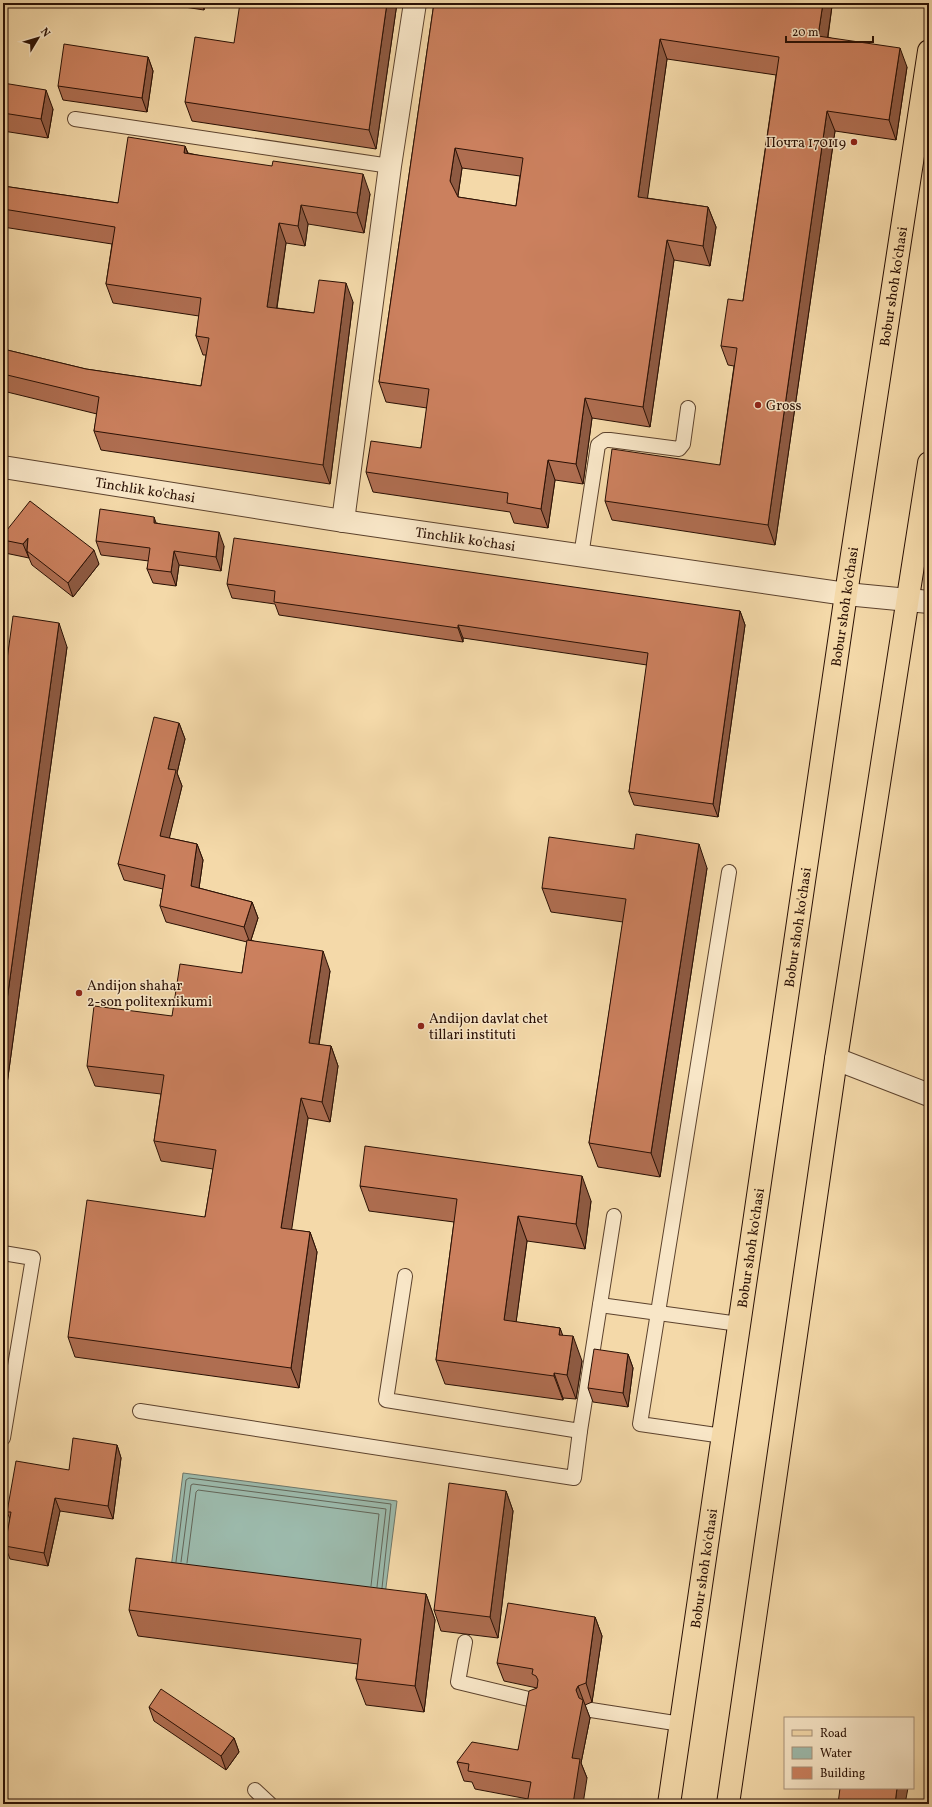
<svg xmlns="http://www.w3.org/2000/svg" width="932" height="1807" viewBox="0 0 932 1807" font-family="Vollkorn,serif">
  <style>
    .water { fill: #9cbaac; stroke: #6e7669 }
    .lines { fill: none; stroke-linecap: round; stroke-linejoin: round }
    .shore { stroke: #636558; stroke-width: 1 }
    .service-casing { stroke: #5c422d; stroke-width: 16 }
    .minor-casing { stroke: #5c422d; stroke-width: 24 }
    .primary-casing { stroke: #2a1004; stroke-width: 24 }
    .service { stroke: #f8e6c7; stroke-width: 14 }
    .minor { stroke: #f8e6c7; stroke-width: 22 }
    .primary { stroke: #f4d9a9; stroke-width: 22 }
    .wall { fill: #af6e51; stroke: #2a1004; fill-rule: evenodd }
    .shaded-wall { fill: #8e5a42; stroke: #2a1004 }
    .building { fill: #cb805e; stroke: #2a1004; fill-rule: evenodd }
    .poi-dot { fill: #8f2418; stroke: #f8e6c7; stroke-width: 1.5 }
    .labels { text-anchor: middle; stroke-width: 3; stroke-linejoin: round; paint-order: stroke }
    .poi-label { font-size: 14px; fill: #2a1004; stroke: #f8e6c7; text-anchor: start }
    .street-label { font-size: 14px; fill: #2a1004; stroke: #f8e6c7 }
  </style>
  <rect width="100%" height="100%" fill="#f4d9a9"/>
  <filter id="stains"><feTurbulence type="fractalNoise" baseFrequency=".005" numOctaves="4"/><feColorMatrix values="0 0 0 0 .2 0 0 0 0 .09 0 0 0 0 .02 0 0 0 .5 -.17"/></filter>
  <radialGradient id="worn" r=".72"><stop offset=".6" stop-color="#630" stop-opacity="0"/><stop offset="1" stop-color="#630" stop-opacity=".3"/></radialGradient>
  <polygon class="water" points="183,1473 397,1501 383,1611 169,1584"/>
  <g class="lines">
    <g class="shore">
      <polyline points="176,1562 186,1480 189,1478 391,1504 382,1588"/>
      <polyline points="181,1562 191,1485 193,1484 386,1509 377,1587"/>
      <polyline points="187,1563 196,1492 198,1490 379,1514 371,1586"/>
    </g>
    <defs>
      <g id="service">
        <polyline points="75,119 390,166"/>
        <polyline points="581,556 598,445 605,440 610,440 679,449 683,444 688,408"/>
        <polyline points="3,1253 33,1258 3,1438"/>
        <polyline points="405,1276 386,1400 580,1431 614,1216"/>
        <polyline points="600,1305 739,1324"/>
        <polyline points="140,1411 574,1478 580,1431"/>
        <polyline points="723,1436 640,1424 729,872"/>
        <polyline points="465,1642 458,1682 537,1701"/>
        <polyline points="591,1710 681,1724"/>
        <polyline points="255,1790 270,1804"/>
      </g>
      <g id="minor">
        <path id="s1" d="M3,467L343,521L846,594L929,602"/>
        <polyline points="343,521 390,166 415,3"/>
        <polyline points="836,1059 929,1095"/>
      </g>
      <g id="primary">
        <path id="s2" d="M669,1804L846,594L929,51"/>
        <polyline points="728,1804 836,1059 929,463"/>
      </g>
    </defs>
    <use href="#service" class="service-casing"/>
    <use href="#minor" class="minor-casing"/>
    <use href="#primary" class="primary-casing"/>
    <use href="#service" class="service"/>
    <use href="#minor" class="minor"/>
    <use href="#primary" class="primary"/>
  </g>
  <g class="wall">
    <polygon points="158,3 205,3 204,10"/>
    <polygon points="397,3 376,149 192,121 185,102 234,43"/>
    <path d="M434,3H831L832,6L828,37L907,67L896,140L835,131L775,545L612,520L605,501L720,465L734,366L728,365L721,346L743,301L776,75L667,59L647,198L708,207L716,227L710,266L674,260L650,427L592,418L583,484L555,480L548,528L514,523L510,512L373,492L366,472L421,448L427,408L386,402L379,382ZM462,168L520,176L516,206L458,197V196Z"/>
    <polygon points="148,57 153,71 147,112 63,100 58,86"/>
    <polygon points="3,83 53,109 48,138 3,131"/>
    <polygon points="185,146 188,153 370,194 364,233 308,224 305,246 286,243 277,308 314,313 353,302 330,484 101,450 94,431 97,414 3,391 3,349 86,369 201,386 206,355 203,355 196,336 199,316 113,303 106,284 112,244 3,227 3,186 118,203"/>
    <polygon points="157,523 224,546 221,571 179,565 176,586 153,583 147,569 149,561 101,555 96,541"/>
    <polygon points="3,535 99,564 73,597 32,565 29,558 5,553 3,549"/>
    <polygon points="227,584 740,611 745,625 718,817 634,805 629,792 647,665 463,638 463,642 279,615 275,604 232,598"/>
    <polygon points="67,647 7,1084 3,1083 3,666 6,667"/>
    <polygon points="179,723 185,739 177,773 182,786 169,838 197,844 203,860 199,888 252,902 258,918 251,940 330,971 319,1045 331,1046 338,1066 330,1122 308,1118 291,1230 310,1232 317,1252 299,1388 75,1357 68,1337 205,1217 213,1169 161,1161 154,1141 161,1094 95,1086 87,1066 172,1016 242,973 247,942 166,922 160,906 163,889 124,880 118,864"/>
    <polygon points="707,868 660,1177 598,1167 589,1143 623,922 551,912 542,888"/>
    <polygon points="360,1186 591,1201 585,1249 527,1241 516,1322 560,1328 562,1335 582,1361 576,1399 563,1398 563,1400 445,1384 436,1360 454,1222 369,1211"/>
    <polygon points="628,1354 633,1368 628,1407 593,1402 588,1388"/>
    <polygon points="117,1445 121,1458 113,1519 60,1511 48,1566 10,1559 5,1546 10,1519 7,1512 69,1470"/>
    <polygon points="506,1491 513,1511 498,1638 441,1631 434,1610"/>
    <polygon points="426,1594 435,1620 424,1712 366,1705 356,1679 358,1664 138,1636 129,1610"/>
    <polygon points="595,1617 602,1636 592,1702 585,1705 590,1718 581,1763 587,1778 528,1799 475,1789 472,1782 464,1781 457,1762 518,1750 537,1688 504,1681 497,1663"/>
    <polygon points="149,1707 234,1738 239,1752 226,1770 154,1721"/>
  </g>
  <g class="shaded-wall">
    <polygon points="202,3 205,3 204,10"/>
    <polygon points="387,3 397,3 376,149 369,130"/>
    <polygon points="823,3 831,3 832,6 825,55 818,36"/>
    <polygon points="660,39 667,59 645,216 638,197"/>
    <polygon points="900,48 907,67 896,140 889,120"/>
    <polygon points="148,57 153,71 147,112 142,98"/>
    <polygon points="46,90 53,109 48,138 41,119"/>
    <polygon points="827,111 835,131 775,545 768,525"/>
    <polygon points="185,146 192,165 184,153"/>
    <polygon points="455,148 462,168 457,201 450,181"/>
    <polygon points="363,174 370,194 364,233 357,213"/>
    <polygon points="301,205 308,224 305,246 298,226"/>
    <polygon points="708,207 716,227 710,266 703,246"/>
    <polygon points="279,223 286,243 274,326 267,307"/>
    <polygon points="667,240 674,260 650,427 643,407"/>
    <polygon points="346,283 353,302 330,484 323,465"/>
    <polygon points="585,398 592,418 583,484 576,464"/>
    <polygon points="548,460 555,480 548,528 541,509"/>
    <polygon points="154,517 159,531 154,523"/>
    <polygon points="219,532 224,546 221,571 216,557"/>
    <polygon points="28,538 27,551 29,558 23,544"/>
    <polygon points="94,550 99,564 73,597 68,583"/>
    <polygon points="174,551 179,565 176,586 171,572"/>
    <polygon points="740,611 745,625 718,817 713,804"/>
    <polygon points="59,623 67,647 7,1084 3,1072 3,1029"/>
    <polygon points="458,625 463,638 463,642 458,628"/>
    <polygon points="179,723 185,739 177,773 182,786 166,852 160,836 168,769"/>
    <polygon points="197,844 203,860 197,902 191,886"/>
    <polygon points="699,844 707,868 660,1177 651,1153"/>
    <polygon points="252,902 258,918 250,943 244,927"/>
    <polygon points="323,951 330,971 316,1063 309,1043"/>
    <polygon points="331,1046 338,1066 330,1122 322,1102"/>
    <polygon points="301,1098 308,1118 289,1248 281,1228"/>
    <polygon points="582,1176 591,1201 585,1249 576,1224"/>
    <polygon points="518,1216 527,1241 513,1345 504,1320"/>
    <polygon points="310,1232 317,1252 299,1388 291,1368"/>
    <polygon points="560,1328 569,1352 559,1335"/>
    <polygon points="573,1336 582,1361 576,1399 567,1375"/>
    <polygon points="628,1354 633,1368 628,1407 623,1393"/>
    <polygon points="554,1373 563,1398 563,1400 554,1376"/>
    <polygon points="117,1445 121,1458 113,1519 108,1506"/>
    <polygon points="506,1491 513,1511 498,1638 490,1617"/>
    <polygon points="55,1498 60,1511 48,1566 44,1553"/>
    <polygon points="426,1594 435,1620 424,1712 415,1686"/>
    <polygon points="595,1617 602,1636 592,1702 586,1683"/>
    <polygon points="578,1686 590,1718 581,1763 587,1778 583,1804 573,1804 572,1758 576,1690"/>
    <polygon points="234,1738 239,1752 226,1770 221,1756"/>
    <polygon points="897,1788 908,1788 905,1804 895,1804"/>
  </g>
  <g class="building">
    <polygon points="240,3 387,3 369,130 185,102 195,37 234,43"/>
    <path d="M434,3H823L818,36L900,48L889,120L827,111L768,525L605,501L612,449L720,465L737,348L721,346L728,299L743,301L779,57L660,39L638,197L708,207L703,246L667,240L643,407L585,398L576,464L548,460L541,509L507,503L508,493L366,472L371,441L421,448L429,389L379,382ZM455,148L523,158L516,206L458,197L450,181Z"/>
    <polygon points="64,44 148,57 142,98 58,86"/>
    <polygon points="3,83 46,90 41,119 3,113"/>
    <polygon points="128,137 185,146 184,153 272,166 273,161 363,174 357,213 301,205 298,226 279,223 267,307 314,313 319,280 346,283 323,465 94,431 99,397 3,374 3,349 86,369 201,386 209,338 196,336 201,298 106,284 115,227 3,209 3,186 118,203"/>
    <polygon points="30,501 94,550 68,583 27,551 28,538 23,544 3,540 3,535"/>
    <polygon points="100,509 154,517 154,523 219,532 216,557 174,551 171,572 147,569 150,548 96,541"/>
    <polygon points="234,538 740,611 713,804 629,792 648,653 458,625 458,628 274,602 275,591 227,584"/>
    <polygon points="13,616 59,623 3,1029 3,666 6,667"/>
    <polygon points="154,717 179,723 168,769 176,770 160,836 197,844 191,886 252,902 244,927 160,906 165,875 118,864"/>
    <polygon points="636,834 699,844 651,1153 589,1143 626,899 542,888 549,837 634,849"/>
    <polygon points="247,940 323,951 309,1043 331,1046 322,1102 301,1098 281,1228 310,1232 291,1368 68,1337 87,1200 205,1217 216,1150 154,1141 164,1075 87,1066 94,1006 172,1016 180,964 242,973"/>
    <polygon points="365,1146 582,1176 576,1224 518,1216 504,1320 560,1328 559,1335 573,1336 567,1375 554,1373 554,1376 436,1360 457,1199 360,1186"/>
    <polygon points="594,1349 628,1354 623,1393 588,1388"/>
    <polygon points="73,1438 117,1445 108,1506 55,1498 44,1553 5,1546 11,1512 7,1512 16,1461 69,1470"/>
    <polygon points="929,1448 929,1470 928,1467 928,1451"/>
    <polygon points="449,1483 506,1491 490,1617 434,1610"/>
    <polygon points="136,1558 426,1594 415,1686 356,1679 361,1639 129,1610"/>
    <polygon points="508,1603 595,1617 586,1683 578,1686 576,1690 579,1698 583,1700 572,1758 580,1759 573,1804 527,1804 531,1782 468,1771 469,1764 457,1762 472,1742 518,1750 529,1691 537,1688 538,1680 536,1676 532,1674 533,1669 497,1663"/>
    <polygon points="161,1689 234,1738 221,1756 149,1707"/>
    <polygon points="840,1788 897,1788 895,1804 838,1804"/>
  </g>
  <g class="poi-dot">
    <circle cx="854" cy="142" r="4"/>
    <circle cx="758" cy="405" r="4"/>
    <circle cx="79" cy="993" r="4"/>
    <circle cx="421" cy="1026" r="4"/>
  </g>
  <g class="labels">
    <g class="poi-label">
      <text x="846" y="147" text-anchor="end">Почта 170119</text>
      <text x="766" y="410">Gross</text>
      <text x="87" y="990">Andijon shahar<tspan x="87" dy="16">2-son politexnikumi</tspan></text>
      <text x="429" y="1023">Andijon davlat chet<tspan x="429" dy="16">tillari instituti</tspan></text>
    </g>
    <g class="street-label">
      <text dy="5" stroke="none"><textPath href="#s2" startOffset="1534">Bobur shoh ko'chasi</textPath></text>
      <text dy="5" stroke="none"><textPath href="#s1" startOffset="144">Tinchlik ko'chasi</textPath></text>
      <text dy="5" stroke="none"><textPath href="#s1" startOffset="468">Tinchlik ko'chasi</textPath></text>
      <text dy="5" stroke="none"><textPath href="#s2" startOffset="1210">Bobur shoh ko'chasi</textPath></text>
      <text dy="5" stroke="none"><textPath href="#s2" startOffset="886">Bobur shoh ko'chasi</textPath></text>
      <text dy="5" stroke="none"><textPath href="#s2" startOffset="562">Bobur shoh ko'chasi</textPath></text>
      <text dy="5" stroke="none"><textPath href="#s2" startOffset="238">Bobur shoh ko'chasi</textPath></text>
    </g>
  </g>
  <rect width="932" height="1807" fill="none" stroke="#f4d9a9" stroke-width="16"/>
  <rect x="4" y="4" width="924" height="1799" fill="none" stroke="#2a1004" stroke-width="2"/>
  <rect x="8" y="8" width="916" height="1791" fill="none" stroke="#2a1004"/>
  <rect x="784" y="1717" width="130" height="72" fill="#f8e6c7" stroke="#a69079"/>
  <rect x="792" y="1730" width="20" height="6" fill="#f4d9a9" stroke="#a69079"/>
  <text x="820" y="1737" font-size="12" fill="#2a1004">Road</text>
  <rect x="792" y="1747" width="20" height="12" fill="#9cbaac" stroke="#a69079"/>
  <text x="820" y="1757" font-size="12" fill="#2a1004">Water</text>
  <rect x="792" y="1767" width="20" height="12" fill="#cb805e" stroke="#a69079"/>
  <text x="820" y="1777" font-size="12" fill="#2a1004">Building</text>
  <g transform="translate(38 38) rotate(52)" stroke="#f8e6c7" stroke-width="3" paint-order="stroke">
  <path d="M0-3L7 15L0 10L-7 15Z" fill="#2a1004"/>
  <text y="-6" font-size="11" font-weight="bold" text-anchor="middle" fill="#2a1004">N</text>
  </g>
  <path d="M786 36v6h87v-6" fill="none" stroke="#2a1004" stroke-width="2"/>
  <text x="792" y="36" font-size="12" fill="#2a1004" stroke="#f8e6c7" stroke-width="3" paint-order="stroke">20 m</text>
  <rect width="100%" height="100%" filter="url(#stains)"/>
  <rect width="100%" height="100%" fill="url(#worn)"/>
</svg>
